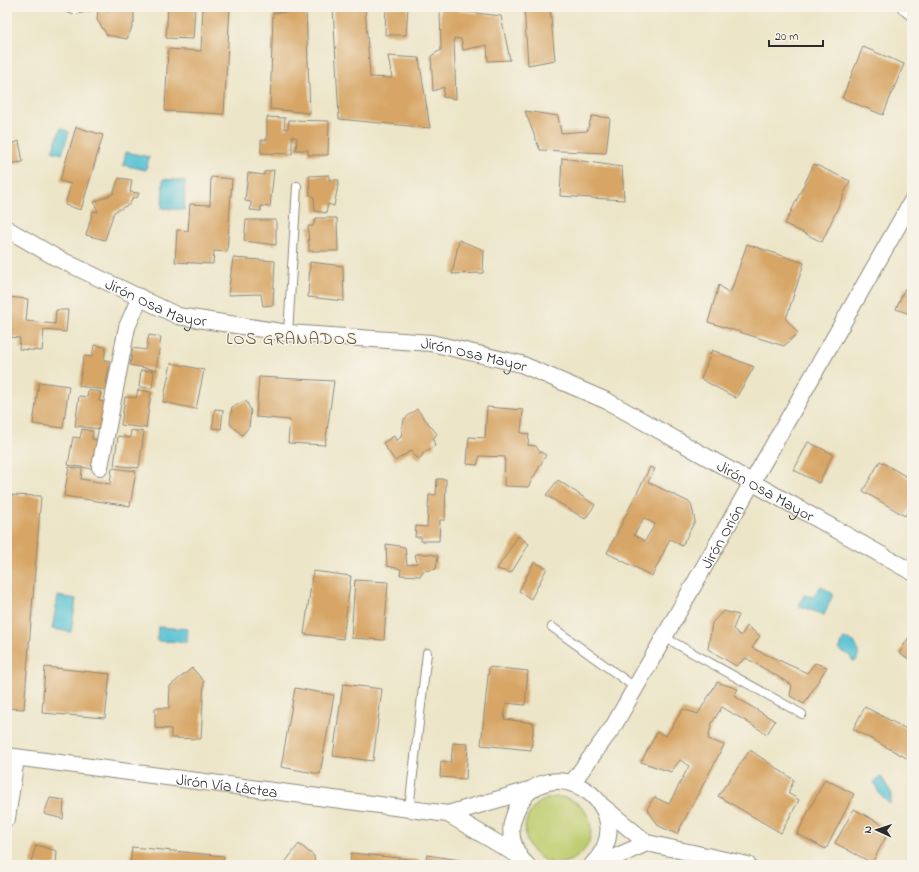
<svg xmlns="http://www.w3.org/2000/svg" width="919" height="872" viewBox="0 0 919 872" font-family="'Indie Flower',sans-serif">
  <style>
    .green { fill: #bfcd6f; stroke: #757c4d }
    .water { fill: #59c2d4; stroke: #427680 }
    .building { fill: #d7a565; fill-rule: evenodd }
    .lines { fill: none; stroke-linecap: round; stroke-linejoin: round }
    .service-casing { stroke: #8c887a; stroke-width: 10 }
    .minor-casing { stroke: #8c887a; stroke-width: 18 }
    .service { stroke: #fff; stroke-width: 8 }
    .minor { stroke: #fff; stroke-width: 16 }
    .labels { text-anchor: middle; stroke-width: 3; stroke-linejoin: round; paint-order: stroke }
    .street-label { font-size: 16px; fill: #2b2b2b; stroke: #f7f3e8 }
    .neighbourhood-label { font-size: 17px; letter-spacing: 1px; fill: #67563f; stroke: #f7f3e8 }
  </style>
  <rect width="100%" height="100%" fill="#f7f3e8"/>
  <filter id="ink" filterUnits="userSpaceOnUse"><feTurbulence type="fractalNoise" baseFrequency=".025" numOctaves="2"/><feDisplacementMap in="SourceGraphic" scale="8" xChannelSelector="R" yChannelSelector="G"/><feConvolveMatrix kernelMatrix="1 2 1 2 8 2 1 2 1" color-interpolation-filters="sRGB"/></filter>
  <filter id="wash" filterUnits="userSpaceOnUse"><feTurbulence type="fractalNoise" baseFrequency=".012" numOctaves="4" result="noise"/><feDisplacementMap in="SourceGraphic" scale="16" xChannelSelector="R" yChannelSelector="G"/><feGaussianBlur stdDeviation="0.9" result="paint"/><feColorMatrix in="noise" values="0 0 0 0 0 0 0 0 0 0 0 0 0 0 0 0 0 1.4 0 .05"/><feComposite in="paint" operator="in"/></filter>
  <g filter="url(#wash)">
    <rect width="100%" height="100%" fill="#ece5c8"/>
    <circle class="green" cx="558" cy="830" r="33"/>
    <g class="water">
      <polygon points="61,128 69,132 62,154 52,151"/>
      <polygon points="126,152 149,157 146,170 123,165"/>
      <polygon points="163,179 185,181 184,210 162,208"/>
      <polygon points="821,586 833,594 824,615 799,606 804,595 813,597"/>
      <polygon points="58,596 76,599 71,632 52,629"/>
      <polygon points="158,627 188,629 187,642 157,641"/>
      <path d="M844,638L854,642C858,648 860,654 856,661H853L849,655L839,650Z"/>
      <polygon points="881,776 892,794 890,804 880,795 874,782"/>
    </g>
    <g id="blocks">
      <g class="building">
        <polygon points="112,7 134,7 134,22 127,39 107,35 97,20 98,10 109,10"/>
        <polygon points="168,7 195,7 193,39 166,38"/>
        <polygon points="203,7 230,7 224,114 165,111 168,49 201,51"/>
        <polygon points="333,7 365,7 370,77 392,78 388,56 419,58 430,128 339,119"/>
        <polygon points="386,7 408,7 406,35 385,35"/>
        <polygon points="440,7 457,7 459,11 501,16 510,60 488,61 487,45 463,50 461,39 454,38 456,99 443,97 444,87 433,91 431,56 441,50"/>
        <polygon points="524,7 550,7 555,60 528,65"/>
        <polygon points="306,11 310,113 270,109 273,13"/>
        <polygon points="863,47 904,64 883,115 842,98"/>
        <polygon points="525,111 558,116 561,133 587,131 592,116 610,118 606,153 540,150"/>
        <polygon points="267,117 285,118 284,129 288,128 289,120 329,121 328,155 308,155 308,150 296,150 297,138 292,136 292,154 261,153 261,140 267,140"/>
        <polygon points="76,127 103,135 81,210 65,205 71,184 60,181"/>
        <polygon points="19,141 23,162 7,164 7,146"/>
        <polygon points="562,158 622,167 624,200 560,196"/>
        <polygon points="814,164 850,181 822,242 785,224"/>
        <polygon points="274,170 270,207 261,206 261,211 250,210 251,202 245,201 248,173 264,175 264,172"/>
        <polygon points="329,175 329,180 339,180 334,206 328,204 326,213 315,211 314,197 310,195 309,176"/>
        <polygon points="211,177 232,179 227,252 214,251 213,264 175,262 177,230 188,231 190,204 210,205"/>
        <polygon points="119,178 132,180 130,192 139,193 137,198 133,197 130,204 114,212 105,240 86,235 93,211 98,212 94,202 113,194"/>
        <polygon points="316,218 337,218 338,251 309,251 308,226 313,226"/>
        <polygon points="246,220 276,220 276,245 244,241"/>
        <polygon points="459,240 484,250 483,273 452,274"/>
        <polygon points="747,244 804,263 786,319 798,333 784,346 708,322 719,285 730,294"/>
        <polygon points="233,258 275,261 273,305 263,306 261,294 228,295"/>
        <polygon points="310,262 343,266 344,301 308,297"/>
        <polygon points="905,288 912,292 912,315 896,309"/>
        <polygon points="7,297 28,299 26,321 55,324 56,310 68,310 66,332 44,330 42,351 19,349 20,338 7,337"/>
        <polygon points="149,335 161,337 156,370 130,365 133,348 146,350"/>
        <polygon points="94,345 106,347 104,360 110,361 105,390 79,386 84,356 92,357"/>
        <polygon points="712,350 754,367 736,398 701,379"/>
        <polygon points="171,363 204,370 196,409 163,402"/>
        <polygon points="141,370 154,371 152,388 139,387"/>
        <polygon points="259,377 334,381 325,445 288,443 290,420 256,417"/>
        <polygon points="39,382 69,386 63,428 33,424"/>
        <polygon points="88,390 101,392 99,401 105,402 101,429 75,426 79,396 87,397"/>
        <polygon points="138,390 151,392 146,428 121,425 125,397 136,398"/>
        <polygon points="246,401 251,411 249,427 242,435 230,424 232,407"/>
        <polygon points="487,407 523,410 521,433 529,434 528,445 536,446 539,451 546,455 528,487 504,486 505,457 480,456 477,465 467,464 469,437 485,438"/>
        <polygon points="215,409 223,410 221,429 212,428"/>
        <polygon points="417,409 437,434 433,439 435,446 424,452 420,459 413,455 412,450 395,461 383,443 394,436 396,441 401,437 404,419"/>
        <polygon points="82,429 93,431 92,439 99,440 94,469 68,465 73,437 80,438"/>
        <polygon points="131,430 144,432 139,468 114,465 118,436 130,438"/>
        <polygon points="808,442 833,454 819,483 794,470"/>
        <polygon points="880,461 912,480 912,503 905,516 863,491"/>
        <polygon points="69,467 82,469 81,479 110,484 112,468 136,471 130,506 64,496"/>
        <path d="M650,467L655,469L648,482L691,503L695,521L682,546L670,539L652,576L607,553ZM644,518L655,524L645,541L634,535Z"/>
        <polygon points="437,479 446,479 445,520 440,520 439,541 421,541 421,537 415,537 416,526 427,527 429,495 436,495"/>
        <polygon points="558,480 595,505 585,519 546,495"/>
        <polygon points="7,495 41,496 24,709 7,708"/>
        <polygon points="518,536 529,544 511,573 497,569"/>
        <polygon points="386,544 405,547 407,565 417,563 415,554 430,554 438,556 436,569 423,571 420,576 400,575 401,569 387,566"/>
        <polygon points="534,562 547,568 531,599 519,591"/>
        <polygon points="313,571 351,576 343,639 304,634"/>
        <polygon points="355,580 388,582 384,640 351,638"/>
        <polygon points="723,611 739,615 733,629 741,636 747,626 760,636 752,648 807,673 815,663 827,667 804,704 790,696 792,685 746,658 736,666 708,649 712,623"/>
        <polygon points="912,632 912,661 899,653"/>
        <polygon points="45,667 110,674 105,718 42,713"/>
        <polygon points="489,667 528,671 525,705 506,703 504,719 534,723 531,750 481,745"/>
        <polygon points="192,668 204,681 201,739 171,738 171,729 155,728 155,708 169,708 170,686"/>
        <polygon points="717,682 738,689 734,696 775,721 767,734 722,707 712,723 708,739 724,745 677,834 659,826 647,809 654,797 669,804 689,766 680,760 671,772 641,762 657,732 666,736 683,709 698,714"/>
        <polygon points="343,684 382,689 373,761 333,756"/>
        <polygon points="295,688 334,695 320,774 281,767"/>
        <polygon points="865,707 912,732 912,761 853,729"/>
        <polygon points="453,743 468,744 466,779 440,777 441,761 451,762"/>
        <polygon points="750,750 794,780 788,793 799,800 781,833 718,796"/>
        <polygon points="825,779 854,794 826,849 797,834"/>
        <polygon points="50,798 64,800 63,819 44,814"/>
        <polygon points="854,809 890,829 872,863 835,843"/>
        <polygon points="299,844 314,856 315,865 283,865"/>
        <polygon points="36,845 57,851 56,865 30,865"/>
        <polygon points="132,847 224,856 223,865 130,865"/>
        <polygon points="351,853 419,860 418,865 350,865"/>
        <polygon points="427,855 466,861 473,865 425,865"/>
      </g>
    </g>
  </g>
  <g filter="url(#ink)">
    <use href="#blocks" fill-opacity="0" stroke="#8c887a" stroke-width="1"/>
    <g class="lines">
      <defs>
        <g id="service">
          <polyline points="65,7 74,10 88,7"/>
          <polyline points="288,333 297,186"/>
          <polyline points="552,627 636,688"/>
          <polyline points="664,637 802,714"/>
          <polyline points="409,809 427,653"/>
        </g>
        <g id="minor">
          <polyline points="906,7 912,12"/>
          <path id="s1" d="M7,229L55,257L178,316L288,333L431,343L521,364L607,401L912,572"/>
          <polyline points="100,467 127,327 140,297"/>
          <path id="s2" d="M7,756L448,814L519,856"/>
          <path id="s3" d="M572,783L613,727L912,201"/>
          <polyline points="602,806 647,843 748,865"/>
          <polyline points="448,814 533,789"/>
          <polyline points="7,818 16,758"/>
          <path d="M527,865C516,856 509,837 512,823C534,735 651,804 592,865"/>
          <polyline points="597,865 647,843"/>
        </g>
      </defs>
      <use href="#service" class="service-casing"/>
      <use href="#minor" class="minor-casing"/>
      <use href="#service" class="service"/>
      <use href="#minor" class="minor"/>
    </g>
  </g>
  <g class="labels">
    <g class="street-label">
      <text dy="6" stroke="none"><textPath href="#s1" startOffset="167">Jirón Osa Mayor</textPath></text>
      <text dy="6" stroke="none"><textPath href="#s1" startOffset="491">Jirón Osa Mayor</textPath></text>
      <text dy="6" stroke="none"><textPath href="#s1" startOffset="815">Jirón Osa Mayor</textPath></text>
      <text dy="6" stroke="none"><textPath href="#s3" startOffset="289">Jirón Orión</textPath></text>
      <text dy="6" stroke="none"><textPath href="#s2" startOffset="222">Jirón Vía Láctea</textPath></text>
    </g>
    <g class="neighbourhood-label">
      <text x="292" y="344">LOS GRANADOS</text>
    </g>
  </g>
  <rect width="919" height="872" fill="none" stroke="#f7f3e8" stroke-width="24"/>
  <g transform="translate(877 830) rotate(273)" stroke="#f7f3e8" stroke-width="3" paint-order="stroke">
  <path d="M0-3L7 15L0 10L-7 15Z" fill="#2b2b2b"/>
  <text y="-6" font-size="11" font-weight="bold" text-anchor="middle" fill="#2b2b2b">N</text>
  </g>
  <path d="M769 40v6h54v-6" fill="none" stroke="#2b2b2b" stroke-width="2"/>
  <text x="775" y="40" font-size="12" fill="#2b2b2b" stroke="#f7f3e8" stroke-width="3" paint-order="stroke">20 m</text>
</svg>
